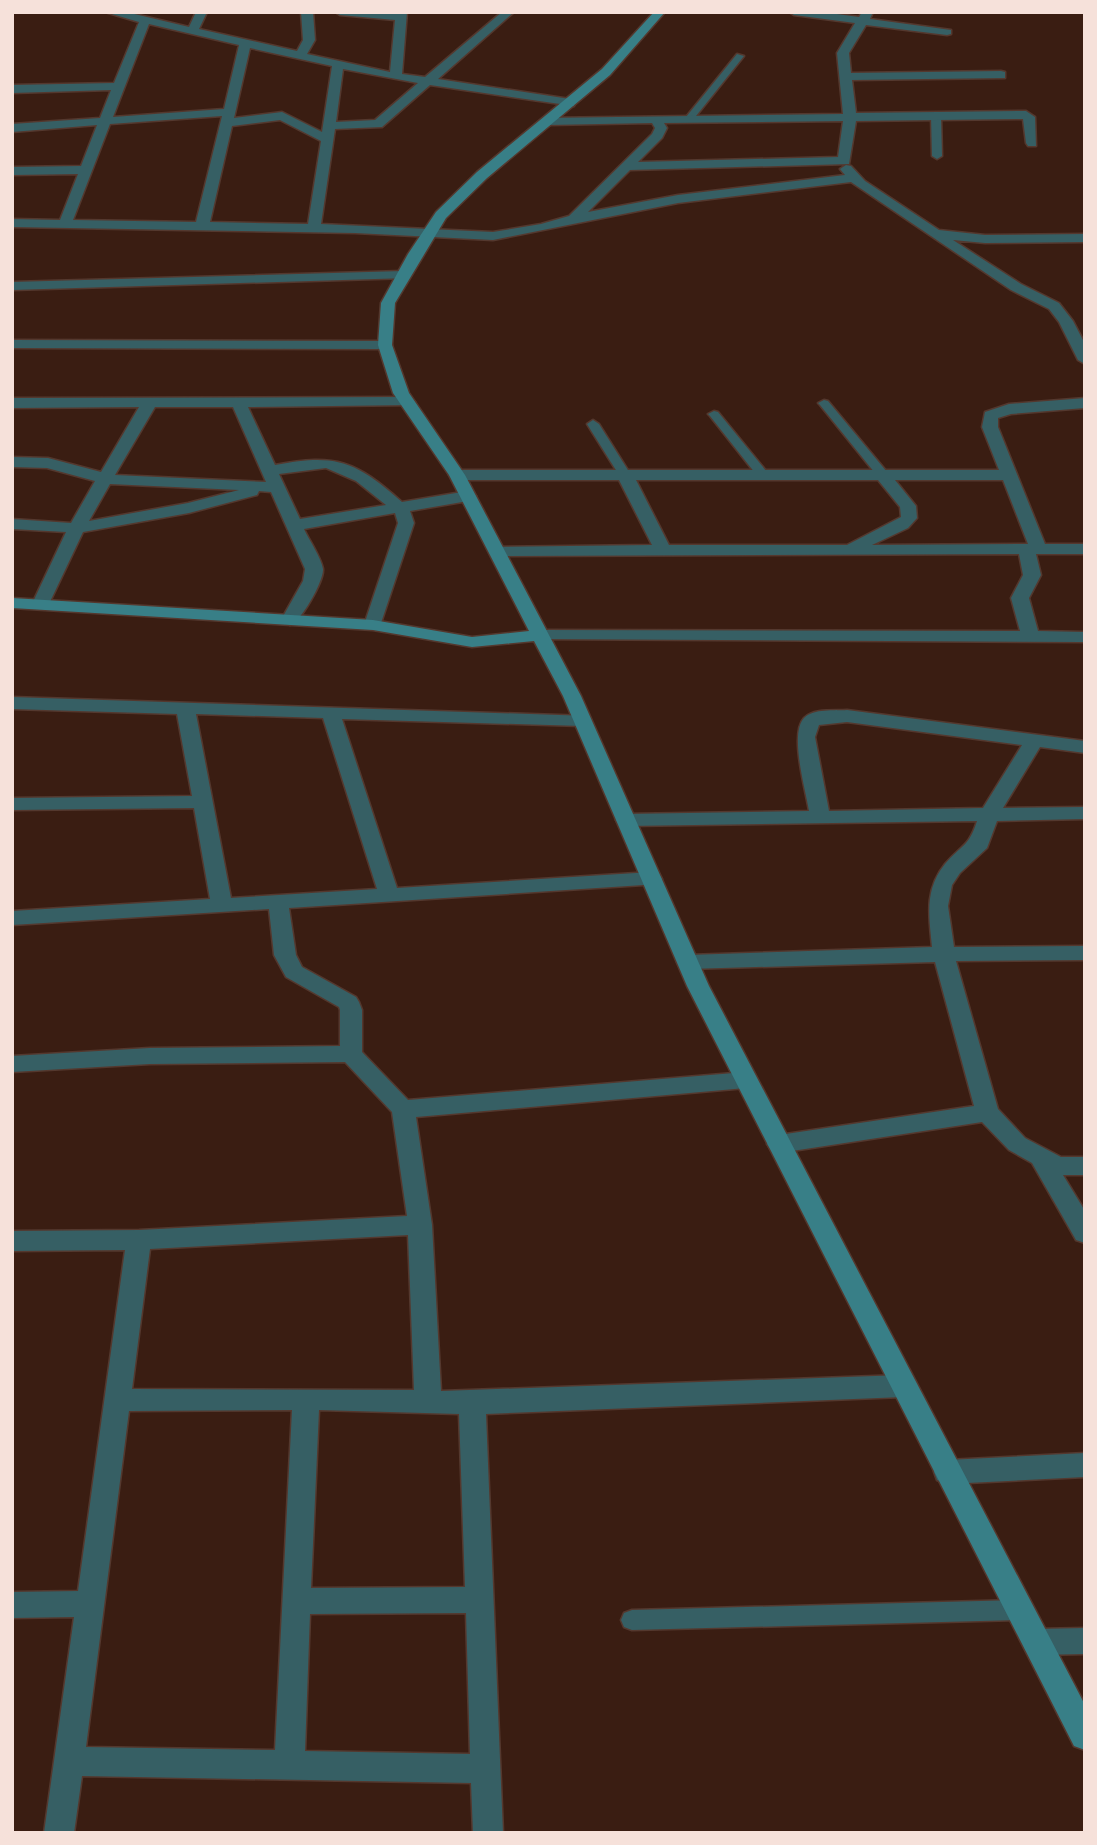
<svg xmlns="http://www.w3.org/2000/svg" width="1097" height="1845" viewBox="0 0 1097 1845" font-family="Cabin,sans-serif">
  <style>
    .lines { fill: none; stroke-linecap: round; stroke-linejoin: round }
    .lane-casing { stroke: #54382e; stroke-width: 3 }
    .street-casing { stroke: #54382e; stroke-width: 3 }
    .secondary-casing { stroke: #54382e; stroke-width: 3 }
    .lane { fill: #365f64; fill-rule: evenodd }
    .street { fill: #365f64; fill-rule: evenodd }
    .secondary { fill: #387f87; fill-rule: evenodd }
  </style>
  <rect width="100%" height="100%" fill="#3a1d12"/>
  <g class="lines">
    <defs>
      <g id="lane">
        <polygon points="737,54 744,56 692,121 686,121 686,117"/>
        <polygon points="936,113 941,116 942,156 937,159 932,156 931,116"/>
        <polygon points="824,400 828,401 887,472 887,478 879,478 820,405 818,403"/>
        <polygon points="714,411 718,412 767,472 767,478 759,478 710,416 708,414"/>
        <polygon points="593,420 599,424 631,475 629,478 621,478 619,475 587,424"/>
        <polygon points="1020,1600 1028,1603 1031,1610 1028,1617 1020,1620 632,1630 624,1627 621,1620 624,1613 632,1610"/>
      </g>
      <g id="street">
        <path d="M105,12H126L189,27L196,12H207L199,29L297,51L303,40L301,12H313L315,40L307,54L390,72L395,20L340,15L335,12H407L402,74L425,77L502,12H514L438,79L570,99L574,100V106L430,85L382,127L335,129L321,224L493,232L541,224L569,216L652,134L655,128L652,123L548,125L542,121L544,118L843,114L837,53L855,23L794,15L789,12H822L859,17L862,12H873L870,19L951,30V34L947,35L866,25L849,53L851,73L1001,71L1005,72V78L852,80L856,113L1026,111L1035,117L1036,146H1028L1026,143L1023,119L856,121L849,164L630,170L588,212L678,195L845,175L840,169L846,165L851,166L865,181L939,230L985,235L1085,234V242L985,243L953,240L1021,284L1059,303L1073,321L1085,344V364L1078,360L1059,322L1049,309L1011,290L851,182L678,203L493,240L355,233L12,227V219L60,220L78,174L12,175V167L81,166L97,125L12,132V124L100,118L111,90L12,93V85L114,83L139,22ZM149,24L239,45L224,109L113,117ZM250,48L332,66L322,132L282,112L234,118ZM343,69L418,83L375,120L336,122ZM222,116L196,222L73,220L110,124ZM280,120L321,141L308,224L210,222L232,126ZM843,121L838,157L638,162L662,138L667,128L664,123Z"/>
        <polygon points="403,271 410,275 408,278 12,290 12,282"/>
        <polygon points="12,340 385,341 392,345 385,349 12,348"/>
        <path d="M407,397L415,402L412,405L248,407L275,465C336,453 356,461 402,502L468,491L476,496L468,501L410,511L414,523L379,629H367L364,625L398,523L395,513L304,529C309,540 321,557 323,569C324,581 300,623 290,625L281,620L303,581L305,569L271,492L259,491L257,495L189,513L83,532L47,608L41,609L32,604L66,532L12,529V519L71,523L95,481L47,468L12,467V457L48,458L101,472L139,407L12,408V398ZM155,407H233L266,482L115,475ZM326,468L356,481L386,505L300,519L279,474ZM110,484L239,490L188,503L89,521Z"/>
        <path d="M1085,398V408L1011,414L998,418V427L1045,544H1085V554H1036L1041,575L1029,598L1038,631L1085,632V642L533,639L530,635L533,631L539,630L1020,631L1011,598L1023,575L1019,554L497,556L491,555L489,551L491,547L652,545L619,480H457L449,475L457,470H999L982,427L985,412L1009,404ZM636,480H878L900,507L901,517L847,545H669ZM895,480H1003L1028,544L872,545L908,528L917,518L916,506Z"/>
        <path d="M12,697L589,716L591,720L589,724L582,726L342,719L397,888L652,872L659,874L662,879L659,884L289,908L296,955L302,967L356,997L359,1002L362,1010V1052L408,1100L746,1072L754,1074L757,1080L754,1086L746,1088L416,1117L432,1225L441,1391L903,1375L912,1378L916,1386L912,1394L903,1397L486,1414L503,1833H473L471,1783L82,1776L74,1833H44L74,1617L12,1618V1592L78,1591L125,1250L12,1251V1231L139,1230L407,1216L392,1112L345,1062L150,1064L12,1072V1056L150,1048L340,1046V1010L339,1007L286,977L274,955L269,909L12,925V911L210,899L194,808L12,810V798L192,796L177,714L12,709ZM196,714L323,718L377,889L231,898ZM408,1235L414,1390L132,1389L150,1249ZM292,1410L275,1750L86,1747L129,1411ZM319,1410L459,1414L465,1587L311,1588ZM466,1613L470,1754L305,1751L310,1614Z"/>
        <path d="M847,710L1085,741V753L1040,747L1003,808L1085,807V819L997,821L987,848L960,873L952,885L948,906L954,947L1085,946V960L956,961L998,1109L1025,1138L1061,1157H1085V1175H1063L1085,1211V1243L1076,1240L1032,1163L1009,1150L982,1122L779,1153L771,1150L767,1144L771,1138L779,1135L974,1106L935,962L688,969L680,967L677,962L680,957L688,955L932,947C929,916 924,890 945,864C961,845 969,847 977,821L626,826L619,825L616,820L619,815L626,814L809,811C806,791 789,734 804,718C814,708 834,711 847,710ZM847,722L1022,745L983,808L829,811L815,737L819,725Z"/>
        <polygon points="1085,1453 1085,1477 947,1484 937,1480 934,1472 937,1464 947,1460"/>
        <polygon points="1085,1628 1085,1654 1036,1655 1026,1651 1022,1642 1026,1633 1036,1629"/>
      </g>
      <polygon id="secondary" points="654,12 665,12 610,75 487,178 446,218 395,303 392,345 409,393 465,475 581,696 709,986 1085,1705 1085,1750 1074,1746 687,986 563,696 534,641 472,647 373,630 12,608 12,598 373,620 472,637 529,631 449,475 393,393 378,345 381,303 408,254 436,212 477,172 602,69"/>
    </defs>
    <use href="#lane" class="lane-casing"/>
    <use href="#street" class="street-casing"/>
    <use href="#secondary" class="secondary-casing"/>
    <use href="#lane" class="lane"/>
    <use href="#street" class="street"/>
    <use href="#secondary" class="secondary"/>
  </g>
  <rect width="1097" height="1845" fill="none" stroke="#f6e1da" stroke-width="28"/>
</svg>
